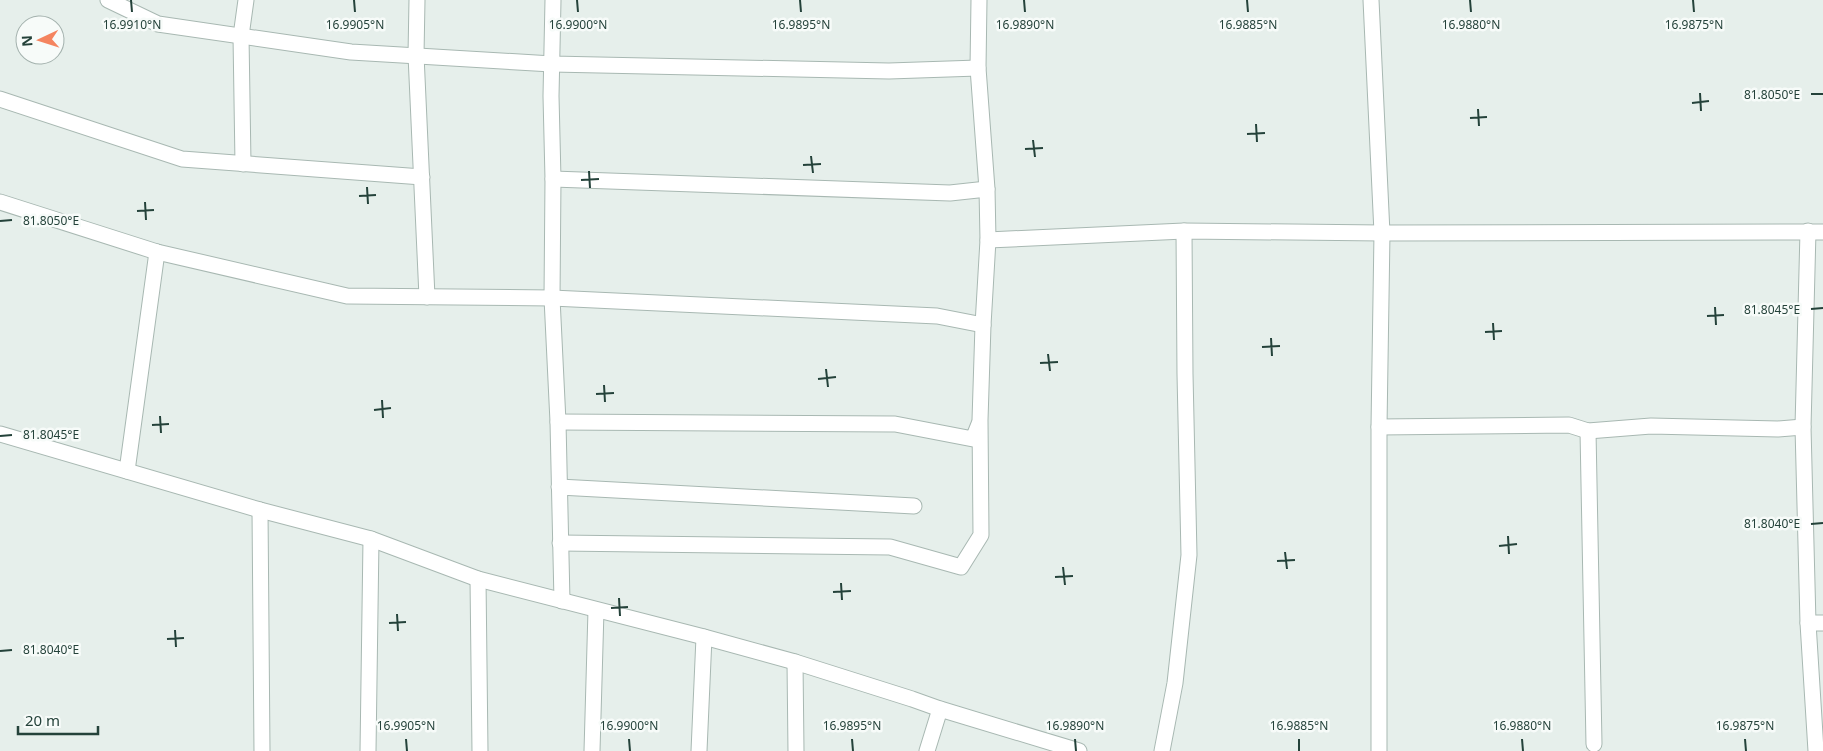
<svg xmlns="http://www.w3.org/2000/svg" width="1823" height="751" viewBox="0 0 1823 751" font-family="'Noto Sans',sans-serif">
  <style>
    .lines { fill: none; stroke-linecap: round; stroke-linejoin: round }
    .minor-casing { stroke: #a8b8b2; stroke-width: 17 }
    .minor { stroke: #fff; stroke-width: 15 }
    .ticks { fill: none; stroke: #24423a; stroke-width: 2 }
    .ticks-label { font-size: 12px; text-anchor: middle; fill: #24423a; stroke: #f7fbf9; stroke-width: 5; stroke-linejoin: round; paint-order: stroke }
  </style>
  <rect width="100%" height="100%" fill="#e6efeb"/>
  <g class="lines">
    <defs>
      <g id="minor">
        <polyline points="108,0 158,24 351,52 552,64 889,71 978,68"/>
        <polyline points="417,0 416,55 427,297"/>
        <polyline points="553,0 551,96 553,179 552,298 558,422 562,601"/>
        <polyline points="1371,0 1382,233 1379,427 1379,751"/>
        <polyline points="0,99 182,159 422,177"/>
        <polyline points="243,164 241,36 246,0"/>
        <polyline points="553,179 950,193 987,189"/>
        <polyline points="0,202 157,252 347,296 552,298 937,316 983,325"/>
        <polyline points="1808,231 1803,427 1808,623 1816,751"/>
        <polyline points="988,240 1184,231 1382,233 1823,232"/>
        <polyline points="558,422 895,424 973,439 979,424"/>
        <polyline points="1379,427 1569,425 1588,431 1651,426 1778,429 1803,427"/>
        <polyline points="1588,431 1594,744"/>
        <polyline points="0,434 260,510 371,539 478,579 704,637 795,662 912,699 940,709 1079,751"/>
        <polyline points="127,471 157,252"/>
        <polyline points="559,487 914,506"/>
        <polyline points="260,510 262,751"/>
        <polyline points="560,543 890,547 961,567 981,535 980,420 983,325 988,240 987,189 978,68 979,0"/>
        <polyline points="478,579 480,751"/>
        <polyline points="1808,623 1823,623"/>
        <polyline points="795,662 796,751"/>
        <polyline points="368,751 371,539"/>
        <polyline points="592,751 596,610"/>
        <polyline points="699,751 704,637"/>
        <polyline points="927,751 940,709"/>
        <polyline points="1162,751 1175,683 1189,555 1185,374 1184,231"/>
      </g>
    </defs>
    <use href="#minor" class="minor-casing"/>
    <use href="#minor" class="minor"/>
  </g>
  <path class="ticks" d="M131,0L132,12M354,0L355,12M577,0L578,12M800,0L801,12M1024,0L1025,12M1247,0L1248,12M1470,0L1471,12M1693,0L1694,12M1700,93L1701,111M1811,94H1823M1692,103L1709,101M1478,109L1479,126M1470,118L1487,117M1256,124L1257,142M1247,134L1265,133M1033,140L1035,157M1025,149L1043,148M811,156L813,173M803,165L821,164M589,171L590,188M581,180L599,179M367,187L368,204M359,196L376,195M145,202L146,220M137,211L154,210M0,221L12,220M1715,307L1716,325M1811,309L1823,308M1707,316L1724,315M1493,323L1494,340M1485,332L1502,331M1271,338L1272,356M1262,347L1280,346M1048,354L1050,371M1040,363L1058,362M826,369L828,387M818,379L836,377M604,385L605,402M596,394L614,393M382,400L383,418M374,410L391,408M160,416L161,433M152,425L169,424M0,436L12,435M1811,524L1823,523M1508,536L1509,554M1499,546L1517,544M1285,552L1287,569M1277,561L1295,560M1063,567L1065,585M1055,577L1073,576M841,583L842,600M833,592L851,591M619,598L620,616M611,608L628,607M397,614L398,631M389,623L406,622M175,630L176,647M167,639L184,638M0,651L12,650M406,739L407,751M629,739L630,751M852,739L853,751M1075,739L1076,751M1299,739V751M1522,739L1523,751M1745,739L1746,751"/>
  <g class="ticks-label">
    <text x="132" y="29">16.9910°N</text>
    <text x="355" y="29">16.9905°N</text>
    <text x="578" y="29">16.9900°N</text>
    <text x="801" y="29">16.9895°N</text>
    <text x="1025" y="29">16.9890°N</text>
    <text x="1248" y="29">16.9885°N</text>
    <text x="1471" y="29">16.9880°N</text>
    <text x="1694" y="29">16.9875°N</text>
    <text x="1772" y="99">81.8050°E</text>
    <text x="51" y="225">81.8050°E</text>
    <text x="1772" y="314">81.8045°E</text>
    <text x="51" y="439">81.8045°E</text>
    <text x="1772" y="528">81.8040°E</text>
    <text x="51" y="654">81.8040°E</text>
    <text x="406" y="730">16.9905°N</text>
    <text x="629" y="730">16.9900°N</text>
    <text x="852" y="730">16.9895°N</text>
    <text x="1075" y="730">16.9890°N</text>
    <text x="1299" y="730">16.9885°N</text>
    <text x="1522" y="730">16.9880°N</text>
    <text x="1745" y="730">16.9875°N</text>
  </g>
  <g transform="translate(40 40) rotate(266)"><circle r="24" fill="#f7fbf9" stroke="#a3b1ad"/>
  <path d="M0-4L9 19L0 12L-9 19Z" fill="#f4845f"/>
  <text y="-8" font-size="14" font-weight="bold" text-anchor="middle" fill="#24423a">N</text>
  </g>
  <path d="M18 726v8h80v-8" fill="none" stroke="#24423a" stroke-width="2.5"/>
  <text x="25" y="726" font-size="15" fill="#24423a" stroke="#f7fbf9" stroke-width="4" paint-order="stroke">20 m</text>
</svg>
